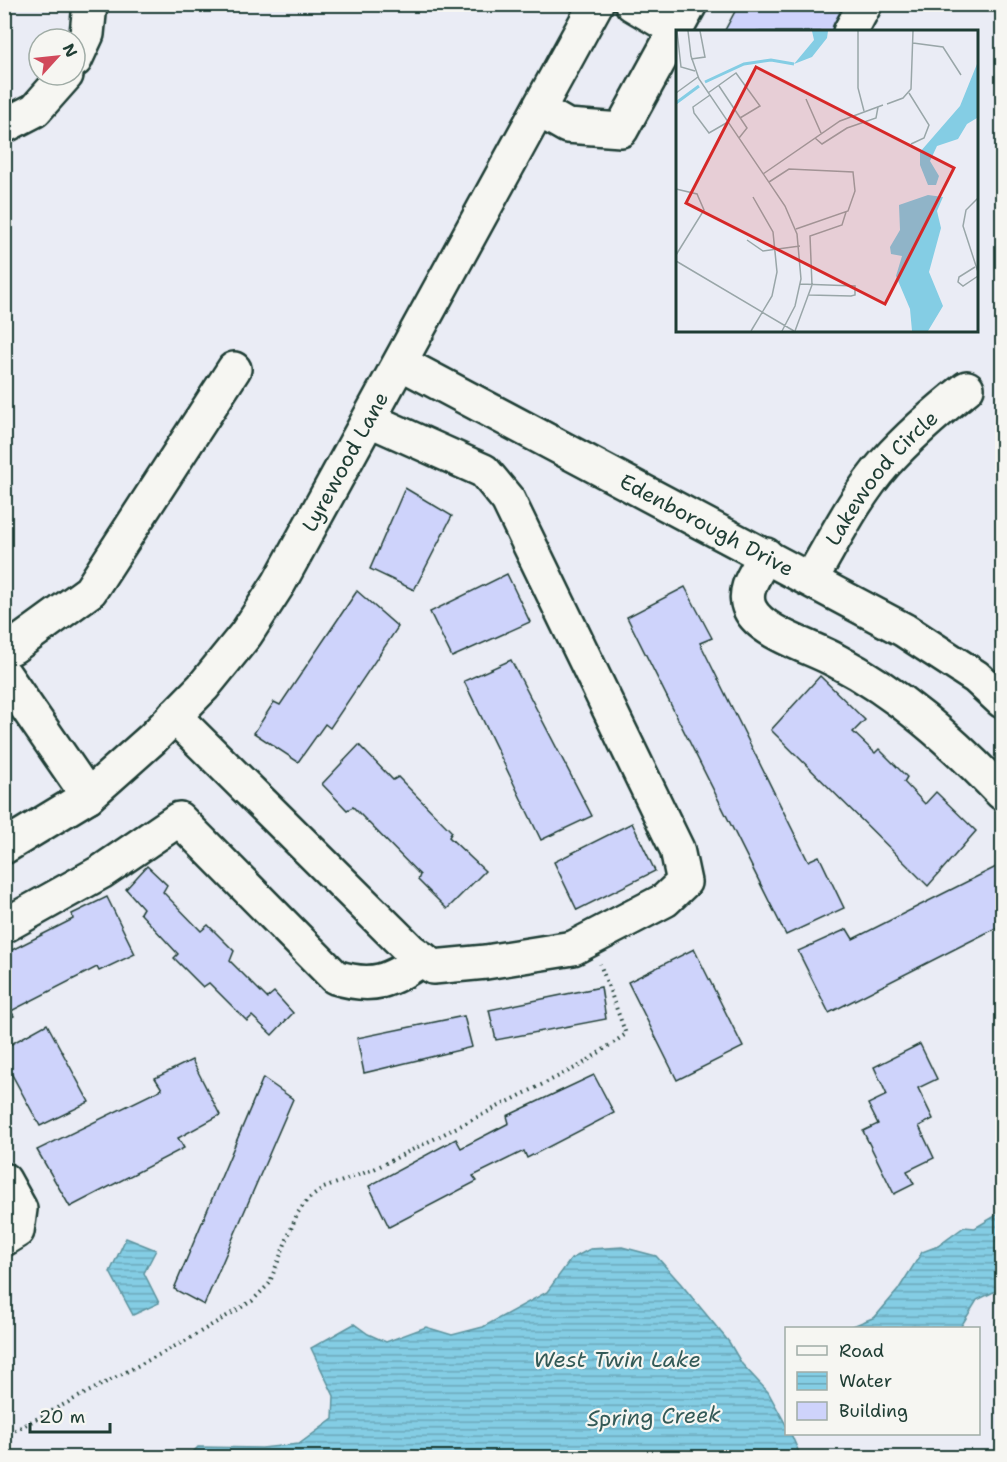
<svg xmlns="http://www.w3.org/2000/svg" width="1007" height="1462" viewBox="0 0 1007 1462" font-family="'Shantell Sans',sans-serif">
  <style>
    .water { fill: url(#water-rules); stroke: #5c939e; stroke-width: 1.5 }
    .building { fill: #ced3fb; stroke: #1f3d34; stroke-width: 1.5 }
    .lines { fill: none; stroke-linecap: round; stroke-linejoin: round }
    .minor-casing { stroke: #1f3d34; stroke-width: 38 }
    .path { stroke: #1f3d34; stroke-width: 4; stroke-dasharray: 1.5 4.5; stroke-linecap: butt }
    .minor { stroke: #f6f6f2; stroke-width: 33 }
    .labels { text-anchor: middle; stroke-width: 4.5; stroke-linejoin: round; paint-order: stroke }
    .street-label { font-size: 21px; fill: #1f3d34; stroke: #f6f6f2 }
    .water-label { font-size: 22px; font-style: italic; fill: #335a57; stroke: #f6f6f2 }
    .inset-river { fill: none; stroke: #84cde4; stroke-width: 3 }
    .inset-road { fill: none; stroke: #99a6a8; stroke-width: 1.5 }
    .view { fill: #d62828; fill-opacity: 0.15; stroke: #d62828; stroke-width: 3 }
    .inset-edge { fill: none; stroke: #1f3d34; stroke-width: 3 }
  </style>
  <defs>
    <pattern id="water-rules" width="6" height="5" patternUnits="userSpaceOnUse" patternTransform="scale(1.5)"><rect width="6" height="5" fill="#84cde4"/><path d="M0 2.5h6" fill="none" stroke="#6ba8ba"/></pattern>
  </defs>
  <rect width="100%" height="100%" fill="#eaecf5"/>
  <filter id="ink" filterUnits="userSpaceOnUse"><feTurbulence type="fractalNoise" baseFrequency=".0167" numOctaves="2"/><feDisplacementMap in="SourceGraphic" scale="12" xChannelSelector="R" yChannelSelector="G"/><feConvolveMatrix kernelMatrix="1 2 1 2 8 2 1 2 1" color-interpolation-filters="sRGB"/></filter>
  <g filter="url(#ink)">
    <g class="water">
      <polygon points="1000,1213 1002,1214 1002,1288 977,1300 960,1328 848,1328 875,1317 898,1290 922,1252 938,1246 964,1227 975,1228"/>
      <polygon points="126,1238 156,1250 144,1273 159,1303 133,1315 110,1272"/>
      <polygon points="622,1247 656,1256 681,1284 729,1342 742,1364 768,1392 786,1425 786,1434 791,1434 801,1457 188,1457 198,1447 262,1448 299,1444 333,1419 334,1396 311,1348 354,1324 368,1334 386,1342 426,1327 452,1335 483,1327 547,1292 571,1259 590,1249"/>
    </g>
    <g class="building">
      <polygon points="739,4 848,4 834,32 724,32"/>
      <polygon points="405,488 452,516 414,590 370,569"/>
      <polygon points="507,574 530,622 452,657 430,612"/>
      <polygon points="685,587 712,638 700,643 808,861 819,856 844,908 786,935 627,617"/>
      <polygon points="357,591 398,627 330,728 325,724 298,762 254,733 274,702 280,705"/>
      <polygon points="511,660 592,816 541,840 464,681"/>
      <polygon points="820,676 865,720 853,732 875,753 879,749 907,777 904,782 925,804 936,792 976,831 928,886 771,730"/>
      <polygon points="359,745 393,780 398,777 452,832 449,837 485,871 447,909 418,880 420,875 353,807 347,810 322,784"/>
      <polygon points="632,823 655,871 577,910 554,862"/>
      <polygon points="1002,864 1002,925 829,1013 798,951 847,929 853,939"/>
      <polygon points="147,866 167,885 163,892 201,931 208,925 234,951 230,961 267,998 274,992 293,1013 272,1035 252,1016 247,1021 209,983 203,987 174,958 178,954 140,913 143,908 126,889"/>
      <polygon points="107,897 135,954 99,971 97,967 11,1011 14,1016 4,1021 4,954 73,919 72,914"/>
      <polygon points="694,949 743,1047 677,1080 628,982"/>
      <polygon points="601,987 606,1019 496,1040 489,1010"/>
      <polygon points="464,1016 472,1047 364,1073 357,1038"/>
      <polygon points="47,1024 89,1102 40,1126 4,1060 4,1048"/>
      <polygon points="920,1044 937,1079 918,1088 933,1119 919,1126 934,1158 907,1171 914,1184 894,1194 863,1131 878,1124 868,1104 887,1095 874,1067"/>
      <polygon points="192,1060 220,1115 178,1138 184,1148 70,1207 37,1150 162,1089 155,1078"/>
      <polygon points="594,1075 614,1113 527,1158 524,1151 473,1176 477,1181 389,1227 369,1186 456,1139 461,1148 509,1123 507,1116"/>
      <polygon points="263,1078 293,1099 204,1305 174,1289"/>
    </g>
    <g class="lines">
      <defs>
        <g id="minor">
          <polyline points="632,4 676,30"/>
          <polyline points="850,32 865,4"/>
          <polyline points="75,60 87,34 90,4"/>
          <polyline points="539,110 567,126 621,130 690,4"/>
          <polyline points="4,126 35,110 66,75"/>
          <path id="s1" d="M401,363L904,630L976,677L1002,701"/>
          <path d="M766,555C757,572 741,590 750,609C761,633 812,647 835,660C900,694 952,741 1002,793"/>
          <path id="s2" d="M811,579C834,540 855,497 885,463C910,435 938,411 967,388"/>
          <polyline points="4,650 13,647 90,591 234,369"/>
          <polyline points="4,674 88,796"/>
          <polyline points="174,716 410,950 433,967 486,962 573,948 665,900 684,882 677,849 508,500 484,471 370,420"/>
          <path id="s3" d="M4,847L88,796L152,739L203,687L246,634L279,583L596,4"/>
          <path d="M4,926L101,872L179,819L335,977C374,989 389,981 423,959"/>
          <polyline points="4,1180 20,1209 17,1231 4,1239"/>
        </g>
      </defs>
      <use href="#minor" class="minor-casing"/>
      <polyline class="path" points="4,1436 185,1341 252,1301 269,1284 297,1214 307,1200 324,1188 374,1169 581,1065 626,1034 600,964"/>
      <use href="#minor" class="minor"/>
    </g>
  </g>
  <g class="labels">
    <g class="street-label">
      <text dy="7" stroke="none"><textPath href="#s3" startOffset="524">Lyrewood Lane</textPath></text>
      <text dy="7" stroke="none"><textPath href="#s2" startOffset="124">Lakewood Circle</textPath></text>
      <text dy="7" stroke="none"><textPath href="#s1" startOffset="346">Edenborough Drive</textPath></text>
    </g>
    <g class="water-label">
      <text x="617" y="1367">West Twin Lake</text>
      <text transform="translate(654 1416) rotate(-2)" y="8">Spring Creek</text>
    </g>
  </g>
  <g transform="translate(676 30)">
    <rect width="302" height="302" fill="#eaecf5"/>
    <path d="M136,1H152L151,8L136,27L118,34L138,10ZM301,34V88L291,94L282,109L261,116L254,131L263,146L260,155H252L244,135V122L284,76ZM252,165L267,167L261,181L265,198L253,242L267,276L252,301H236L234,279L220,246L226,226L215,224L214,217L224,200L223,175Z" fill="#84cde4"/>
    <path class="inset-river" d="M29,52L68,34L95,30L118,34M0,73L23,56"/>
    <path class="inset-road" d="M1,1L5,37L19,41M12,1L15,26L23,49L109,176L121,204L125,249L119,276L106,301M182,1V58L188,81M237,13L267,17L285,45M15,29L29,27L24,1M43,56L71,98L63,108M0,63L22,47M32,63L60,43L84,76L64,88M233,63L253,95L248,108L235,114M34,65L17,77L18,83L33,103L52,92M130,69L145,103M211,74L227,68L235,59L237,1M139,108L146,114L171,98L200,88L202,77M87,144L164,91L207,75M93,152L113,139L177,142L179,161L172,181L120,199M0,159L21,164L28,180L0,225M302,168L290,180L287,196L302,242M71,210L87,221L124,216M0,231L118,301M299,237L283,247L282,252L287,256L302,246M124,254L179,256V265L175,266L133,265M75,301L96,266L101,242L97,202L77,167M119,301L136,255L134,206L166,195L170,182"/>
    <path class="view" d="M80,37L278,138L209,274L10,173Z"/>
    <rect width="302" height="302" class="inset-edge"/>
  </g>
  <rect width="1007" height="1462" fill="none" stroke="#f6f6f2" stroke-width="24"/>
  <rect x="12" y="12" width="983" height="1438" fill="none" stroke="#1f3d34" stroke-width="2" filter="url(#ink)"/>
  <rect x="785" y="1327" width="195" height="108" fill="#f6f6f2" stroke="#a0aca6" stroke-width="1.5"/>
  <rect x="797" y="1346" width="30" height="9" fill="#f6f6f2" stroke="#a0aca6" stroke-width="1.5"/>
  <text x="839" y="1357" font-size="18" fill="#1f3d34">Road</text>
  <rect x="797" y="1372" width="30" height="18" fill="url(#water-rules)" stroke="#a0aca6" stroke-width="1.5"/>
  <text x="839" y="1387" font-size="18" fill="#1f3d34">Water</text>
  <rect x="797" y="1402" width="30" height="18" fill="#ced3fb" stroke="#a0aca6" stroke-width="1.5"/>
  <text x="839" y="1417" font-size="18" fill="#1f3d34">Building</text>
  <g transform="translate(57 57) rotate(63)"><circle r="28" fill="#f6f6f2" stroke="#a0aca6" stroke-width="1.5"/>
  <path d="M0-4.5L10 22L0 15L-10 22Z" fill="#d1495b"/>
  <text y="-9" font-size="16" font-weight="bold" text-anchor="middle" fill="#1f3d34">N</text>
  </g>
  <path d="M30 1423v9h80v-9" fill="none" stroke="#1f3d34" stroke-width="3"/>
  <text x="39" y="1423" font-size="18" fill="#1f3d34" stroke="#f6f6f2" stroke-width="4.5" paint-order="stroke">20 m</text>
</svg>
